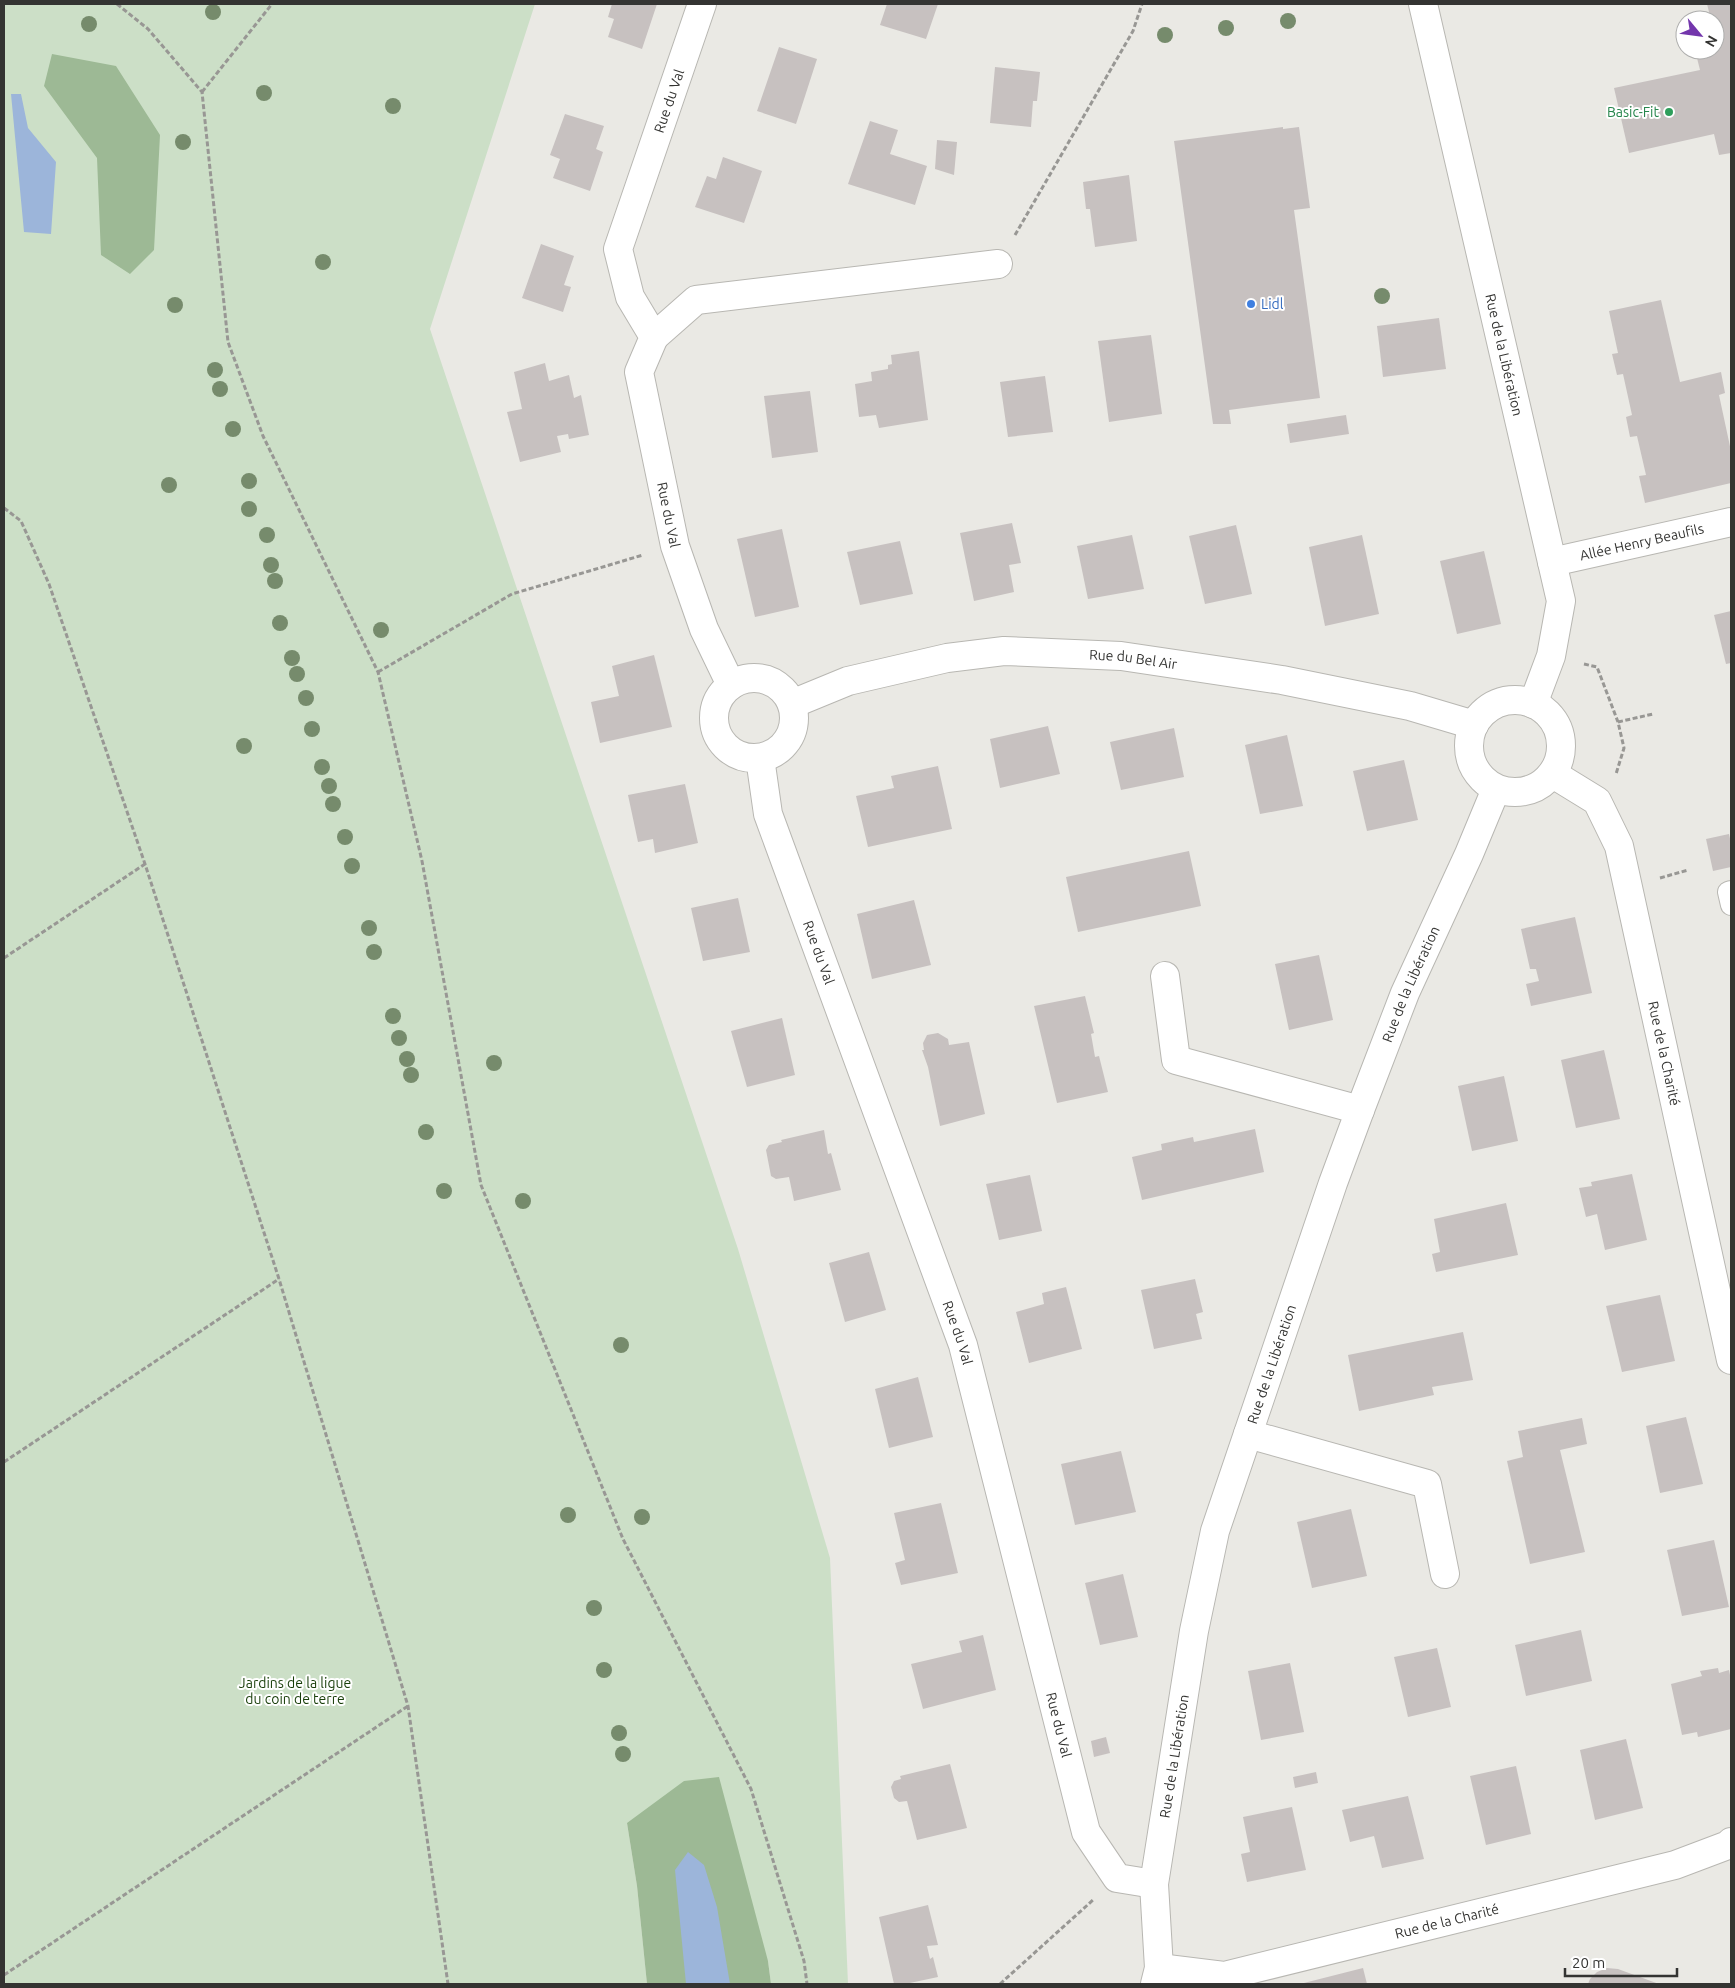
<svg xmlns="http://www.w3.org/2000/svg" width="1735" height="1988" viewBox="0 0 1735 1988" font-family="Ubuntu,sans-serif">
  <style>
    .green { fill: #ccdfc7 }
    .forest { fill: #9db995 }
    .water { fill: #9cb5da }
    .building { fill: #c7c1c0 }
    .lines { fill: none; stroke-linecap: round; stroke-linejoin: round }
    .service-casing { stroke: #b8b7b2; stroke-width: 22 }
    .minor-casing { stroke: #b8b7b2; stroke-width: 30 }
    .path { stroke: #989794; stroke-width: 3; stroke-dasharray: 5 2.5; stroke-linecap: butt }
    .service { stroke: #fff; stroke-width: 20 }
    .minor { stroke: #fff; stroke-width: 28 }
    .tree { fill: #768b6c }
    .leisure-dot { fill: #2e9e5b; stroke: #fff; stroke-width: 2 }
    .shop-dot { fill: #3f7fe0; stroke: #fff; stroke-width: 2 }
    .labels { text-anchor: middle; stroke-width: 4; stroke-linejoin: round; paint-order: stroke }
    .street-label { font-size: 14px; fill: #343432; stroke: #fff }
    .leisure-label { font-size: 14px; fill: #27864d; stroke: #fff; text-anchor: end }
    .shop-label { font-size: 14px; fill: #366cbe; stroke: #fff; text-anchor: start }
    .park-label { font-size: 14px; fill: #183e09; stroke: #fff }
  </style>
  <rect width="100%" height="100%" fill="#eae9e4"/>
  <polygon class="green" points="4,4 535,4 430,329 738,1249 830,1558 848,1984 771,1984 768,1961 627,1823 637,1886 647,1984 4,1984"/>
  <g class="forest">
    <polygon points="52,54 116,66 160,135 154,250 130,274 101,255 97,158 44,86"/>
    <polygon points="719,1777 768,1961 771,1984 647,1984 637,1886 627,1823 684,1781"/>
  </g>
  <g class="water">
    <polygon points="11,94 21,94 28,128 56,162 51,234 24,232"/>
    <polygon points="688,1852 704,1865 717,1907 730,1984 686,1984 675,1870"/>
  </g>
  <g class="building">
    <polygon points="612,4 657,4 642,49 608,37 614,19 608,17"/>
    <polygon points="887,4 938,4 926,39 880,25"/>
    <polygon points="1707,4 1731,4 1731,153 1719,155 1714,134 1629,153 1614,88 1700,70 1695,50 1715,50 1715,20 1711,20"/>
    <polygon points="779,47 817,59 796,124 757,111"/>
    <polygon points="995,67 1040,72 1037,101 1033,101 1031,127 990,123"/>
    <polygon points="565,114 604,126 596,149 603,152 590,191 553,178 560,159 550,155"/>
    <polygon points="870,121 898,130 890,154 927,166 915,205 848,184"/>
    <polygon points="1283,127 1283,129 1299,127 1310,208 1294,210 1320,398 1229,410 1231,424 1213,424 1174,141"/>
    <polygon points="937,140 957,142 954,175 935,169"/>
    <polygon points="723,157 762,171 744,223 695,207 707,176 716,179"/>
    <polygon points="1129,175 1137,241 1095,247 1090,209 1086,209 1083,182"/>
    <polygon points="541,244 574,256 564,285 571,287 563,312 522,298"/>
    <polygon points="1661,300 1680,382 1721,372 1725,393 1719,395 1731,451 1731,483 1645,503 1639,476 1646,475 1637,436 1630,437 1626,417 1632,415 1623,374 1617,375 1612,354 1618,353 1609,311"/>
    <polygon points="1439,318 1446,369 1383,377 1377,326"/>
    <polygon points="1151,335 1162,414 1109,422 1098,341"/>
    <polygon points="919,351 928,420 879,428 876,415 859,417 855,384 872,381 871,372 888,369 888,365 892,364 891,355"/>
    <polygon points="545,363 549,381 569,375 574,398 581,395 589,435 569,439 568,434 557,436 561,452 520,462 507,412 522,409 514,372"/>
    <polygon points="1045,376 1053,432 1008,437 1000,382"/>
    <polygon points="810,391 818,452 772,458 764,396"/>
    <polygon points="1346,415 1349,434 1290,443 1287,424"/>
    <polygon points="1012,523 1021,563 1009,565 1014,592 974,601 960,533"/>
    <polygon points="1236,525 1252,594 1205,604 1189,536"/>
    <polygon points="782,529 799,607 755,617 737,539"/>
    <polygon points="1132,535 1144,589 1088,599 1077,546"/>
    <polygon points="1362,535 1379,614 1325,626 1309,547"/>
    <polygon points="900,541 913,594 860,605 847,552"/>
    <polygon points="1484,551 1501,624 1457,634 1440,561"/>
    <polygon points="1731,611 1731,663 1726,664 1714,615"/>
    <polygon points="654,655 672,727 600,743 591,702 619,696 612,666"/>
    <polygon points="1048,726 1060,774 1000,788 990,739"/>
    <polygon points="1174,728 1184,777 1121,790 1110,742"/>
    <polygon points="1287,735 1303,806 1260,814 1245,745"/>
    <polygon points="1404,760 1418,820 1367,831 1353,771"/>
    <polygon points="938,766 952,829 868,847 856,796 894,788 891,776"/>
    <polygon points="685,784 698,843 655,853 653,839 638,842 628,795"/>
    <polygon points="1729,834 1731,843 1731,867 1713,871 1706,839"/>
    <polygon points="1189,851 1201,906 1078,932 1066,877"/>
    <polygon points="738,898 750,952 703,961 691,908"/>
    <polygon points="914,900 931,965 872,979 857,914"/>
    <polygon points="1575,917 1592,993 1531,1006 1526,984 1539,981 1536,969 1530,969 1521,929"/>
    <polygon points="1319,955 1333,1020 1289,1030 1275,964"/>
    <polygon points="1085,996 1094,1033 1091,1034 1095,1057 1099,1056 1108,1092 1057,1103 1034,1006"/>
    <polygon points="782,1018 795,1075 747,1087 731,1031"/>
    <polygon points="938,1033 948,1039 949,1045 969,1042 985,1114 940,1126 928,1067 922,1050 924,1050 923,1043 927,1035"/>
    <polygon points="1604,1050 1620,1119 1576,1128 1561,1060"/>
    <polygon points="1504,1076 1518,1141 1472,1151 1458,1086"/>
    <polygon points="1255,1129 1264,1172 1142,1200 1132,1157 1162,1150 1161,1144 1193,1137 1194,1142"/>
    <polygon points="824,1130 828,1154 831,1153 841,1190 794,1201 789,1177 776,1179 771,1176 766,1150 769,1145 782,1142 781,1140"/>
    <polygon points="1632,1174 1647,1240 1605,1250 1597,1214 1586,1217 1579,1188 1592,1186 1591,1182"/>
    <polygon points="1030,1175 1042,1231 999,1240 986,1184"/>
    <polygon points="1506,1203 1518,1255 1436,1272 1432,1254 1440,1252 1434,1219"/>
    <polygon points="869,1252 886,1310 845,1322 829,1263"/>
    <polygon points="1195,1279 1203,1312 1196,1314 1202,1339 1154,1349 1141,1290"/>
    <polygon points="1066,1287 1082,1349 1029,1363 1016,1312 1044,1304 1042,1293"/>
    <polygon points="1660,1295 1675,1361 1622,1372 1606,1306"/>
    <polygon points="1463,1332 1473,1380 1432,1387 1434,1395 1359,1411 1348,1355"/>
    <polygon points="918,1377 933,1437 889,1448 875,1389"/>
    <polygon points="1686,1417 1703,1484 1660,1493 1646,1426"/>
    <polygon points="1582,1418 1587,1444 1560,1450 1585,1552 1530,1564 1507,1461 1523,1457 1518,1431"/>
    <polygon points="1121,1451 1136,1512 1075,1525 1061,1464"/>
    <polygon points="941,1503 958,1573 901,1585 895,1563 905,1560 894,1513"/>
    <polygon points="1351,1509 1367,1576 1312,1588 1297,1522"/>
    <polygon points="1714,1540 1729,1607 1682,1616 1667,1550"/>
    <polygon points="1123,1574 1138,1637 1100,1645 1085,1583"/>
    <polygon points="1581,1630 1592,1681 1526,1696 1515,1645"/>
    <polygon points="983,1635 996,1690 923,1709 911,1664 962,1652 959,1641"/>
    <polygon points="1437,1648 1451,1707 1408,1717 1394,1657"/>
    <polygon points="1290,1663 1304,1732 1261,1740 1248,1671"/>
    <polygon points="1718,1668 1719,1673 1729,1670 1731,1680 1731,1729 1698,1737 1697,1732 1682,1735 1671,1684 1702,1676 1700,1671"/>
    <polygon points="1106,1737 1110,1753 1094,1757 1091,1741"/>
    <polygon points="1626,1739 1643,1808 1595,1820 1580,1750"/>
    <polygon points="950,1764 967,1828 917,1840 907,1801 899,1802 894,1798 891,1787 894,1781 901,1779 900,1776"/>
    <polygon points="1516,1766 1531,1834 1486,1845 1470,1776"/>
    <polygon points="1316,1772 1318,1783 1295,1788 1293,1777"/>
    <polygon points="1408,1796 1424,1859 1382,1868 1374,1836 1350,1842 1342,1810"/>
    <polygon points="1292,1807 1306,1870 1247,1882 1241,1854 1250,1852 1243,1817"/>
    <polygon points="928,1905 938,1945 927,1946 930,1959 933,1957 938,1977 905,1984 894,1984 879,1917"/>
    <polygon points="1363,1968 1367,1984 1300,1984"/>
    <polygon points="1607,1968 1618,1969 1659,1984 1588,1984 1590,1979 1597,1972"/>
  </g>
  <g class="lines">
    <defs>
      <polyline id="service" points="1731,891 1728,892 1731,905"/>
      <g id="minor">
        <path id="s1" d="M702,4L618,249L630,297L654,337L639,372L675,546L704,629L731,685"/>
        <path id="s2" d="M1423,4L1561,601L1551,656L1533,704"/>
        <polyline points="654,337 696,300 998,264"/>
        <path id="s3" d="M1552,562L1731,522"/>
        <circle cx="754" cy="718" r="40"/>
        <circle cx="1515" cy="746" r="46"/>
        <path id="s4" d="M792,704L848,681L947,658L1004,651L1121,656L1282,680L1410,706L1474,725"/>
        <path id="s5" d="M760,758L768,814L963,1345L1086,1832L1117,1878L1154,1884"/>
        <path id="s6" d="M1553,774L1597,801L1619,846L1731,1360"/>
        <polyline points="1165,976 1176,1060 1360,1110"/>
        <polyline points="1248,1434 1427,1484 1445,1574"/>
        <path id="s7" d="M1159,1968L1224,1976L1675,1865L1728,1845L1731,1842"/>
        <path id="s8" d="M1155,1984L1159,1968L1154,1884L1194,1631L1215,1531L1333,1183L1360,1110L1405,993L1469,854L1496,789"/>
      </g>
    </defs>
    <use href="#service" class="service-casing"/>
    <use href="#minor" class="minor-casing"/>
    <g class="path">
      <polyline points="117,4 148,29 202,92 228,342 263,436 378,672 422,861 481,1185 623,1539 751,1789 804,1961 807,1984"/>
      <polyline points="202,92 272,4"/>
      <polyline points="1015,235 1133,31 1142,4"/>
      <polyline points="4,508 21,521 49,584 145,864 279,1279 408,1706 448,1984"/>
      <polyline points="1584,664 1597,667 1618,722 1624,748 1616,774"/>
      <polyline points="378,672 512,594 643,555"/>
      <polyline points="1618,722 1653,714"/>
      <polyline points="1660,878 1688,870"/>
      <polyline points="4,958 145,864"/>
      <polyline points="4,1462 279,1279"/>
      <polyline points="4,1975 408,1706"/>
      <polyline points="1000,1984 1093,1900"/>
    </g>
    <use href="#service" class="service"/>
    <use href="#minor" class="minor"/>
  </g>
  <g class="tree">
    <circle cx="213" cy="12" r="8"/>
    <circle cx="1288" cy="21" r="8"/>
    <circle cx="89" cy="24" r="8"/>
    <circle cx="1226" cy="28" r="8"/>
    <circle cx="1165" cy="35" r="8"/>
    <circle cx="264" cy="93" r="8"/>
    <circle cx="393" cy="106" r="8"/>
    <circle cx="183" cy="142" r="8"/>
    <circle cx="323" cy="262" r="8"/>
    <circle cx="1382" cy="296" r="8"/>
    <circle cx="175" cy="305" r="8"/>
    <circle cx="215" cy="370" r="8"/>
    <circle cx="220" cy="389" r="8"/>
    <circle cx="233" cy="429" r="8"/>
    <circle cx="249" cy="481" r="8"/>
    <circle cx="169" cy="485" r="8"/>
    <circle cx="249" cy="509" r="8"/>
    <circle cx="267" cy="535" r="8"/>
    <circle cx="271" cy="565" r="8"/>
    <circle cx="275" cy="581" r="8"/>
    <circle cx="280" cy="623" r="8"/>
    <circle cx="381" cy="630" r="8"/>
    <circle cx="292" cy="658" r="8"/>
    <circle cx="297" cy="674" r="8"/>
    <circle cx="306" cy="698" r="8"/>
    <circle cx="312" cy="729" r="8"/>
    <circle cx="244" cy="746" r="8"/>
    <circle cx="322" cy="767" r="8"/>
    <circle cx="329" cy="786" r="8"/>
    <circle cx="333" cy="804" r="8"/>
    <circle cx="345" cy="837" r="8"/>
    <circle cx="352" cy="866" r="8"/>
    <circle cx="369" cy="928" r="8"/>
    <circle cx="374" cy="952" r="8"/>
    <circle cx="393" cy="1016" r="8"/>
    <circle cx="399" cy="1038" r="8"/>
    <circle cx="407" cy="1059" r="8"/>
    <circle cx="494" cy="1063" r="8"/>
    <circle cx="411" cy="1075" r="8"/>
    <circle cx="426" cy="1132" r="8"/>
    <circle cx="444" cy="1191" r="8"/>
    <circle cx="523" cy="1201" r="8"/>
    <circle cx="621" cy="1345" r="8"/>
    <circle cx="568" cy="1515" r="8"/>
    <circle cx="642" cy="1517" r="8"/>
    <circle cx="594" cy="1608" r="8"/>
    <circle cx="604" cy="1670" r="8"/>
    <circle cx="619" cy="1733" r="8"/>
    <circle cx="623" cy="1754" r="8"/>
  </g>
  <circle class="leisure-dot" cx="1669" cy="112" r="5"/>
  <circle class="shop-dot" cx="1251" cy="304" r="5"/>
  <g class="labels">
    <g class="street-label">
      <text transform="translate(669 101) rotate(-71)" y="5">Rue du Val</text>
      <text dy="5" stroke="none"><textPath href="#s2" startOffset="360">Rue de la Libération</textPath></text>
      <text dy="5" stroke="none"><textPath href="#s1" startOffset="539">Rue du Val</textPath></text>
      <text dy="5" stroke="none"><textPath href="#s3" startOffset="92">Allée Henry Beaufils</textPath></text>
      <text dy="5" stroke="none"><textPath href="#s4" startOffset="349">Rue du Bel Air</textPath></text>
      <text dy="5" stroke="none"><textPath href="#s5" startOffset="204">Rue du Val</textPath></text>
      <text dy="5" stroke="none"><textPath href="#s8" startOffset="1040">Rue de la Libération</textPath></text>
      <text dy="5" stroke="none"><textPath href="#s6" startOffset="314">Rue de la Charité</textPath></text>
      <text dy="5" stroke="none"><textPath href="#s5" startOffset="609">Rue du Val</textPath></text>
      <text dy="5" stroke="none"><textPath href="#s8" startOffset="635">Rue de la Libération</textPath></text>
      <text dy="5" stroke="none"><textPath href="#s5" startOffset="1014">Rue du Val</textPath></text>
      <text dy="5" stroke="none"><textPath href="#s8" startOffset="230">Rue de la Libération</textPath></text>
      <text dy="5" stroke="none"><textPath href="#s7" startOffset="295">Rue de la Charité</textPath></text>
    </g>
    <g class="leisure-label">
      <text x="1659" y="117">Basic-Fit</text>
    </g>
    <g class="shop-label">
      <text x="1261" y="309">Lidl</text>
    </g>
    <g class="park-label">
      <text x="295" y="1688">Jardins de la ligue<tspan x="295" dy="16">du coin de terre</tspan></text>
    </g>
  </g>
  <rect width="1735" height="1988" fill="none" stroke="#343432" stroke-width="10"/>
  <g transform="translate(1700 35) rotate(119)"><circle r="24" fill="#ffffff" stroke="#aeaead"/>
  <path d="M0-4L9 19L0 12L-9 19Z" fill="#7336ac"/>
  <text y="-8" font-size="14" font-weight="bold" text-anchor="middle" fill="#343432">N</text>
  </g>
  <path d="M1565 1968v8h112v-8" fill="none" stroke="#343432" stroke-width="2.5"/>
  <text x="1572" y="1968" font-size="15" fill="#343432" stroke="#ffffff" stroke-width="4" paint-order="stroke">20 m</text>
</svg>
